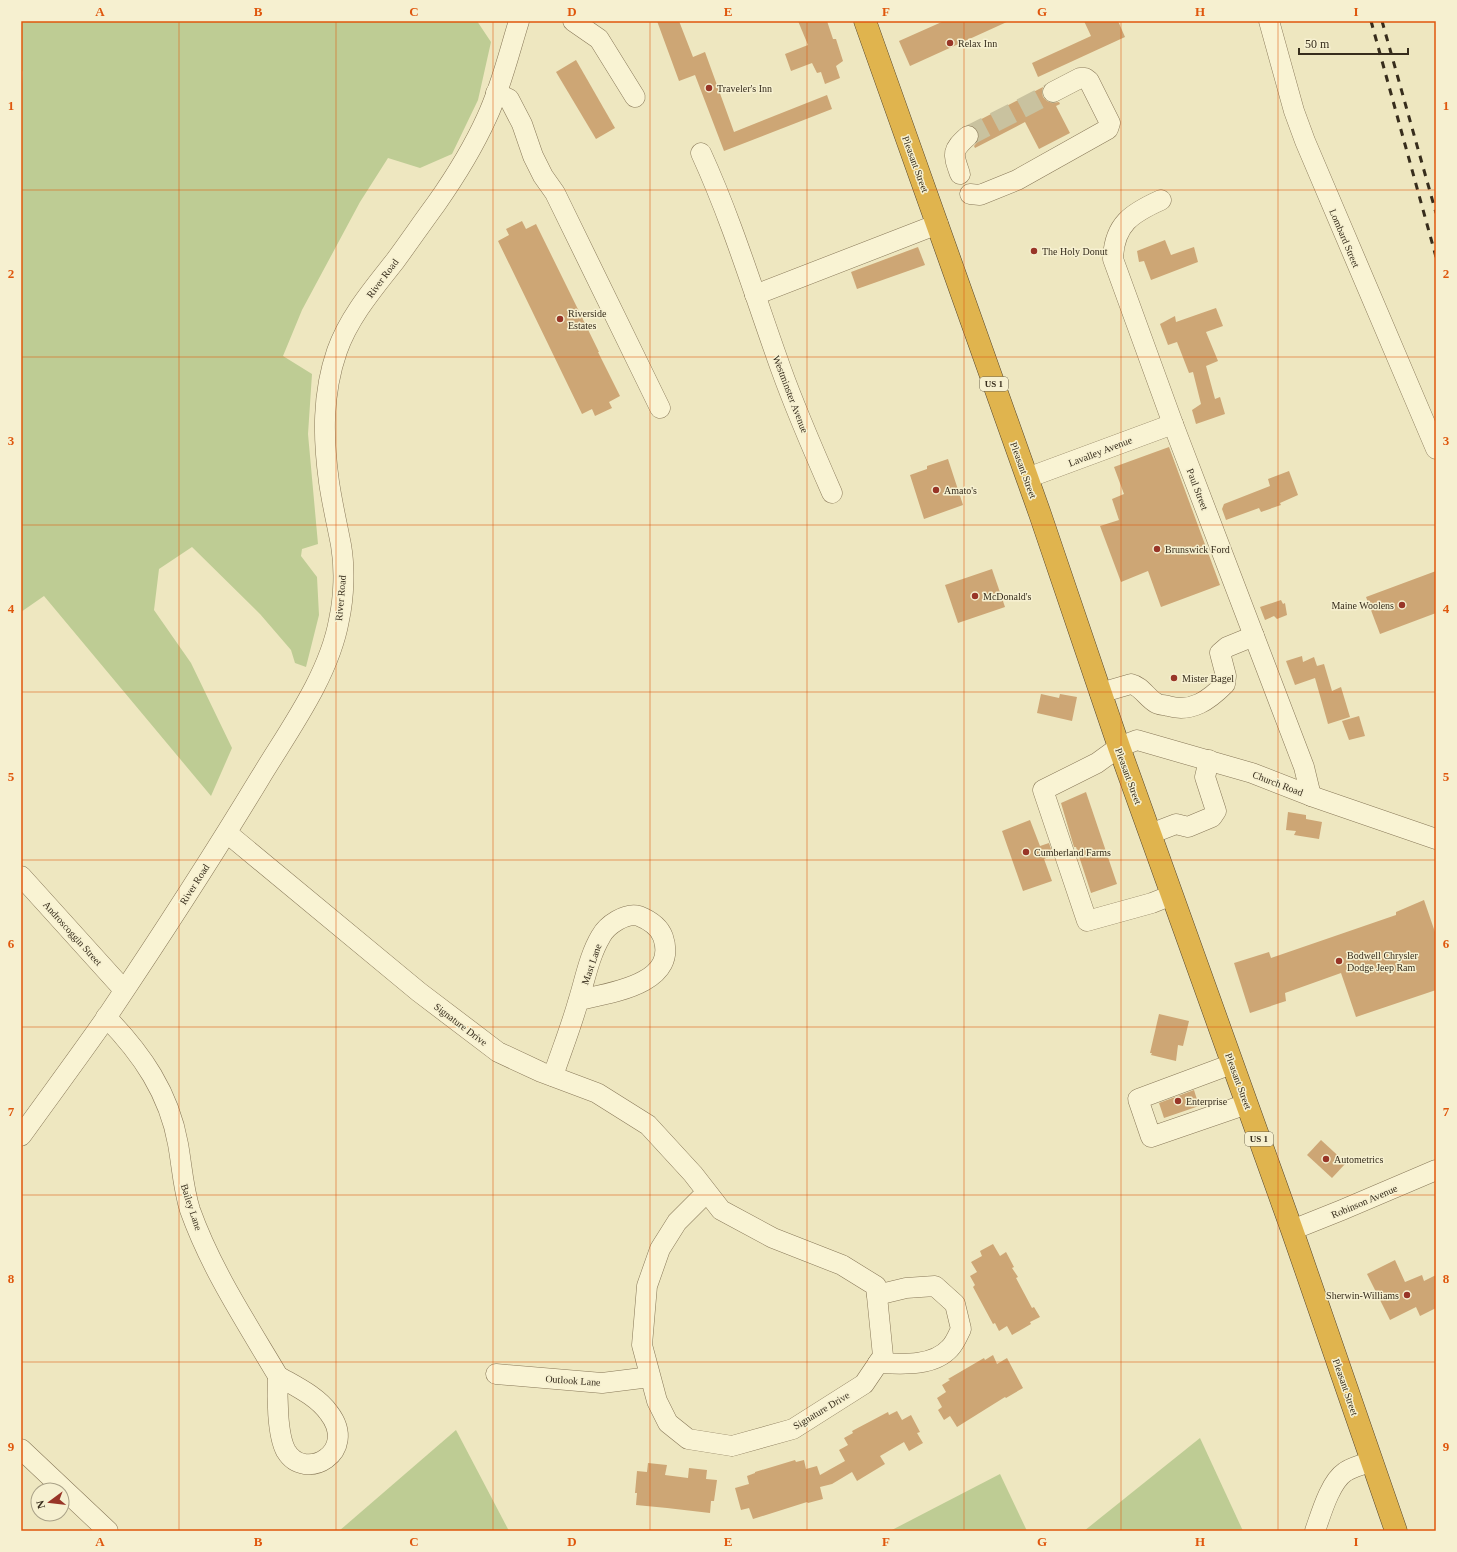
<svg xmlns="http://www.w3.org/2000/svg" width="1457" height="1552" viewBox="0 0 1457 1552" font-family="'Times New Roman',serif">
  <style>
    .green { fill: #becc94 }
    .building { fill: #cda675 }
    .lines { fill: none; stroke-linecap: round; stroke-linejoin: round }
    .minor-tunnel { stroke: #c9c29f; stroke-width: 20; stroke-dasharray: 20 10; stroke-linecap: butt }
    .minor-casing { stroke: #887858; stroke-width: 21 }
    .highway-casing { stroke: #55452c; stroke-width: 23 }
    .minor { stroke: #f9f3d3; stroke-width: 20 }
    .highway { stroke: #e0b44e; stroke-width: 22 }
    .rail { stroke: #372d1c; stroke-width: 3; stroke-dasharray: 7 7; stroke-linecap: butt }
    .grid { fill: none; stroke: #df570d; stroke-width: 1; stroke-opacity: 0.55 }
    .poi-dot { fill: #983527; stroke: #f6f0d0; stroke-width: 1.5 }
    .labels { text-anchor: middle; stroke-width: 3; stroke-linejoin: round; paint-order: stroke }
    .shield { fill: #f6f0d0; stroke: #706852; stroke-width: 1 }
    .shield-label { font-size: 9px; font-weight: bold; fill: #372d1c }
    .poi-label { font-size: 10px; fill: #372d1c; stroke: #f6f0d0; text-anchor: start }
    .street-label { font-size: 10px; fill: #372d1c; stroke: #f6f0d0 }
    .neatline { fill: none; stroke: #df570d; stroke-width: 1.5 }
    .grid-label { font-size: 13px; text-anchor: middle; font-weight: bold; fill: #df570d }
  </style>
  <rect width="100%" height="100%" fill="#eee7c0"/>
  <g class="green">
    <polygon points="21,21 477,21 491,42 478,100 452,154 420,168 388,158 360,202 302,310 283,356 312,374 308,434 318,544 302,549 301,556 317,577 319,615 306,667 295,663 291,650 260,614 192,547 159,569 154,610 191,663 232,748 211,796 44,596 21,612 21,98 23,72 21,68"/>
    <polygon points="456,1430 509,1531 339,1531"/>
    <polygon points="1200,1438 1243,1531 1084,1531"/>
    <polygon points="1000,1474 1027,1531 890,1531"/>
  </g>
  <g class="building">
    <polygon points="657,21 679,21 693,57 705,52 734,132 827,95 832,109 724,151 695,75 679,81"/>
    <polygon points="798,21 827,21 833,39 836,39 843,61 836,66 840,78 825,84 821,72 817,73 812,63 791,71 785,54 808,45"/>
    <polygon points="944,21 1009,21 910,66 899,41"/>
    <polygon points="1084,21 1118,21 1125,37 1038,77 1032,63 1091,36"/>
    <polygon points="576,60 615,128 596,139 556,72"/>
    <polygon points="1043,87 1042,92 1043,97 1047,101 1052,103 1059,102 1060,104 1056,106 1070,133 1039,149 1025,122 975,148 974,146 979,140 979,134 976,128 970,125"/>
    <polygon points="522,221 526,229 536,224 599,352 598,352 620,396 609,402 612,408 595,416 592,409 582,414 498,241 509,235 506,229"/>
    <polygon points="1165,240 1171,255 1194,247 1198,262 1151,280 1144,261 1139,262 1137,251"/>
    <polygon points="918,247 925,265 857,289 851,272"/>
    <polygon points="1216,308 1223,326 1206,332 1218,361 1206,366 1215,399 1220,397 1225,414 1196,424 1192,410 1201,404 1193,372 1189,373 1177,342 1168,345 1160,324 1175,316 1176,322"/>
    <polygon points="1169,447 1220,585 1161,607 1148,571 1121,582 1100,526 1119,520 1112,499 1124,494 1114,467"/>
    <polygon points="948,459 963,505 924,519 910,475 927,469 927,466"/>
    <polygon points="1289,471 1298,495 1280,503 1281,505 1261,512 1259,508 1226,520 1222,509 1224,504 1270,486 1268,479"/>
    <polygon points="992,569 1005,607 958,623 945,585"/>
    <polygon points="1436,571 1436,613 1380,634 1366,597"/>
    <polygon points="1281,600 1283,604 1285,603 1287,615 1277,619 1274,616 1265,620 1260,607"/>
    <polygon points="1302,656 1303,662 1314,657 1317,666 1324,664 1332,691 1341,687 1350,717 1328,724 1315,678 1295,685 1286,661"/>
    <polygon points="1041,694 1059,698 1060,694 1077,697 1072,721 1037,713"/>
    <polygon points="1359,716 1365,736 1349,740 1342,721"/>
    <polygon points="1086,792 1117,884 1091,893 1076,847 1074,847 1061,803"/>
    <polygon points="1288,812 1306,815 1306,819 1322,822 1319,839 1294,835 1296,831 1286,830"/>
    <polygon points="1030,820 1040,846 1049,843 1053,855 1044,859 1052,881 1023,891 1002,831"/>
    <polygon points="1424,900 1436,935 1436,990 1356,1017 1341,973 1285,993 1286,1001 1250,1013 1234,963 1269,952 1271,958 1396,915 1396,912"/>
    <polygon points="1159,1014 1189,1021 1183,1046 1178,1045 1176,1061 1151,1055 1152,1053 1150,1053"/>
    <polygon points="1194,1090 1199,1106 1164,1118 1159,1103"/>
    <polygon points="1321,1140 1346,1163 1332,1178 1307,1155"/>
    <polygon points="993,1244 1000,1256 1006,1252 1014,1267 1012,1268 1018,1277 1016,1278 1032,1308 1034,1307 1040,1317 1030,1322 1031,1324 1012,1335 1007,1326 999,1331 995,1323 993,1324 973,1287 975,1285 970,1276 977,1272 971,1262 982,1256 980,1251"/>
    <polygon points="1395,1260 1405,1282 1422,1275 1424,1281 1436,1275 1436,1308 1420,1316 1416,1307 1390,1320 1367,1274"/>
    <polygon points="993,1355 997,1364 1007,1358 1023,1388 1006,1398 1005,1397 957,1427 950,1416 944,1420 938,1410 942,1407 937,1398 946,1392 942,1385 950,1380 948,1379 984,1358 985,1360"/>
    <polygon points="897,1411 902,1420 911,1415 920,1432 917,1433 923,1443 909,1451 904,1442 880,1456 885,1464 857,1481 852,1472 832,1484 820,1487 823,1499 808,1503 807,1502 753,1519 749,1508 741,1510 735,1488 749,1484 747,1476 755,1473 755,1472 795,1460 796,1462 804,1460 806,1469 817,1466 820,1475 845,1461 839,1450 848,1445 844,1438 853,1433 852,1431 888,1412 889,1415"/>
    <polygon points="648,1463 667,1465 665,1475 688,1478 689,1468 707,1470 706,1479 717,1480 714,1501 711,1501 710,1513 667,1508 636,1505 637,1493 635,1493 637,1471 647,1472"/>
  </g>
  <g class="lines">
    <polyline class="minor-tunnel" points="968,136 1053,92"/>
    <defs>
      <g id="minor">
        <polyline points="573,21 599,39 635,97"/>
        <polyline points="1269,21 1294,111 1305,141 1436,449"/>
        <polyline points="496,93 509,99 522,124 533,156 543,176 555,193 660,408"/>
        <path d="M701,153C733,223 755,297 781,369C796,411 814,452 832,493"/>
        <path d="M960,174C953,154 951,151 968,136"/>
        <polyline points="970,194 980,195 1017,180 1108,129 1110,123 1089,81 1085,78 1080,78 1053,92"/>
        <path d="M1161,200C1132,213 1114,224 1113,259L1173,424L1304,767L1311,796"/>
        <polyline points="755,295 938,224"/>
        <polyline points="1027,478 1173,424"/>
        <path d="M1100,693L1131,684C1141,686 1147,698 1156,703C1159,705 1164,705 1168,706C1192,713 1209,700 1225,684L1226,676L1220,653L1227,647L1254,636"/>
        <polyline points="227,833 419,992 498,1052 541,1072 597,1093 648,1125 693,1174 721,1210 773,1238 842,1265 876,1286 883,1356 864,1384 793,1429 732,1446 688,1439 668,1423 657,1401 642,1345 647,1286 660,1249 677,1222 707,1192"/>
        <polyline points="1150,834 1176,824 1188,827 1212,817 1216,811 1205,777 1209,760"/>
        <polyline points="21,876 124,990"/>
        <polyline points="1172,895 1152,903 1087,921 1043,790 1097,763 1119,747 1137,740 1252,773 1311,796 1436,839"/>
        <path d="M106,1017C142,1054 169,1093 178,1144C182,1166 183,1188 190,1210C211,1269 246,1322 278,1376"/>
        <polyline points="1232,1064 1138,1099 1151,1137 1247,1104"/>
        <path d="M553,1076C561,1052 571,1027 578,1002C585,980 589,956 601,936C607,925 626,912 639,916C649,920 659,926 663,937C679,984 610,993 579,1000"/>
        <path d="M21,1136C49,1097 78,1058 106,1018C159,939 211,859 260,778C289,730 329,676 339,620C344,597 345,568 341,545C337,524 332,503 329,482C323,438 322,394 337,351C349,317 373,289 395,261C409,242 422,223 436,204C455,177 473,148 487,117C501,87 509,53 519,21"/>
        <polyline points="1292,1230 1342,1210 1436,1170"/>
        <path d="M877,1295L906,1288L935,1286L955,1304L961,1329C958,1335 955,1343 950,1348C933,1367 901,1364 878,1363"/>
        <polyline points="496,1374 602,1383 650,1377"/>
        <path d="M278,1376C295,1386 317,1396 329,1413C359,1452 305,1483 286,1451C277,1435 277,1395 278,1376Z"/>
        <polyline points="21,1449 108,1531"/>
        <path d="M1315,1531C1321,1514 1330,1482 1345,1472C1352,1467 1363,1465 1371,1461"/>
      </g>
      <polyline id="highway" points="865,21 1040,514 1119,747 1292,1230 1396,1531"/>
    </defs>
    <use href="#minor" class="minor-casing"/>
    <use href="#highway" class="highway-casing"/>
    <use href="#minor" class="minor"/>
    <use href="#highway" class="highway"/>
    <g class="rail">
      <polyline points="1371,21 1436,257"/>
      <polyline points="1382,21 1436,213"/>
    </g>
  </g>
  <path class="grid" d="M179,21V1531M336,21V1531M493,21V1531M650,21V1531M807,21V1531M964,21V1531M1121,21V1531M1278,21V1531M21,190H1436M21,357H1436M21,525H1436M21,692H1436M21,860H1436M21,1027H1436M21,1195H1436M21,1362H1436"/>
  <g class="poi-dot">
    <circle cx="950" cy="43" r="4"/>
    <circle cx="709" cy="88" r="4"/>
    <circle cx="1034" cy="251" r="4"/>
    <circle cx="560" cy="319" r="4"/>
    <circle cx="936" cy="490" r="4"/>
    <circle cx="1157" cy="549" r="4"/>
    <circle cx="975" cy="596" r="4"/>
    <circle cx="1402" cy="605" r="4"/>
    <circle cx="1174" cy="678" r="4"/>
    <circle cx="1026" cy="852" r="4"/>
    <circle cx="1339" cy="961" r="4"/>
    <circle cx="1178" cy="1101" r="4"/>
    <circle cx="1326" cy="1159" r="4"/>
    <circle cx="1407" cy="1295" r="4"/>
  </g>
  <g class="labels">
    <g class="shield">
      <rect x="980" y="377" width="28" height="14" rx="3"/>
      <rect x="1245" y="1132" width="28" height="14" rx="3"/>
    </g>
    <g class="shield-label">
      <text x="994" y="387">US 1</text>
      <text x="1259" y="1142">US 1</text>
    </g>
    <g class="poi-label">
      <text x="958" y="47">Relax Inn</text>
      <text x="717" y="92">Traveler's Inn</text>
      <text x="1042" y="255">The Holy Donut</text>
      <text x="568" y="317">Riverside<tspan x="568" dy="12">Estates</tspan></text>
      <text x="944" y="494">Amato's</text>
      <text x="1165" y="553">Brunswick Ford</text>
      <text x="983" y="600">McDonald's</text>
      <text x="1394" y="609" text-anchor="end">Maine Woolens</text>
      <text x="1182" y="682">Mister Bagel</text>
      <text x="1034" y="856">Cumberland Farms</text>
      <text x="1347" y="959">Bodwell Chrysler<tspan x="1347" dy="12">Dodge Jeep Ram</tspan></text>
      <text x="1186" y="1105">Enterprise</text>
      <text x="1334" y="1163">Autometrics</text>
      <text x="1399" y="1299" text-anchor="end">Sherwin-Williams</text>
    </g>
    <g class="street-label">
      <text transform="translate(916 164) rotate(70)" y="4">Pleasant Street</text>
      <text transform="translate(1345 238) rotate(67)" y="4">Lombard Street</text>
      <text transform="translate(382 278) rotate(-53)" y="4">River Road</text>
      <text transform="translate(791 394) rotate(69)" y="4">Westminster Avenue</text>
      <text transform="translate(1100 451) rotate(-21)" y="4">Lavalley Avenue</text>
      <text transform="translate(1024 470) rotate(70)" y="4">Pleasant Street</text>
      <text transform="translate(1198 489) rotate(69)" y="4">Paul Street</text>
      <text transform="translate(340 598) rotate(-85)" y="4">River Road</text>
      <text transform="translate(1129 776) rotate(70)" y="4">Pleasant Street</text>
      <text transform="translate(1278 783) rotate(21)" y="4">Church Road</text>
      <text transform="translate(194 884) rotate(-57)" y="4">River Road</text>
      <text transform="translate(73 933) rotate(48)" y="4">Androscoggin Street</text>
      <text transform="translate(591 964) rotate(-71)" y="4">Mast Lane</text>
      <text transform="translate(461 1024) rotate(37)" y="4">Signature Drive</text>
      <text transform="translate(1239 1081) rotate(70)" y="4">Pleasant Street</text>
      <text transform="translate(1364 1201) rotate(-23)" y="4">Robinson Avenue</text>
      <text transform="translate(192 1207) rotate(72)" y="4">Bailey Lane</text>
      <text transform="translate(573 1380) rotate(4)" y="4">Outlook Lane</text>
      <text transform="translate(1346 1387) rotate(71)" y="4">Pleasant Street</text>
      <text transform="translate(821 1410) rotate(-31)" y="4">Signature Drive</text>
    </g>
  </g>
  <rect width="1457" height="1552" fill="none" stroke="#f6f0d0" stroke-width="44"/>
  <g transform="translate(50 1502) rotate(255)"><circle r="19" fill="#f6f0d0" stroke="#aaa288"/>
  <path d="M0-3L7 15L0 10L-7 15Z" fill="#983527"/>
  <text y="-6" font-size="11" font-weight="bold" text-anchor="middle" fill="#372d1c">N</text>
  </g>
  <path d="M1299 48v6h109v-6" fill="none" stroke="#372d1c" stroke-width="2"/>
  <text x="1305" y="48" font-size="12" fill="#372d1c" stroke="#f6f0d0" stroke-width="3" paint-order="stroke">50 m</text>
  <rect x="22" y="22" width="1413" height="1508" class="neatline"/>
  <g class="grid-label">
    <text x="100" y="16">A</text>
    <text x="258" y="16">B</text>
    <text x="414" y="16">C</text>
    <text x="572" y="16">D</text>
    <text x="728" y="16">E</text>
    <text x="886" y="16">F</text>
    <text x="1042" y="16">G</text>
    <text x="1200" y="16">H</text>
    <text x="1356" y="16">I</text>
    <text x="11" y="110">1</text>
    <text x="1446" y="110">1</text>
    <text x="11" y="278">2</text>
    <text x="1446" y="278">2</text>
    <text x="11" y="445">3</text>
    <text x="1446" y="445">3</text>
    <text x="11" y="613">4</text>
    <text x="1446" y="613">4</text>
    <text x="11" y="781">5</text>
    <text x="1446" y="781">5</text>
    <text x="11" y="948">6</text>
    <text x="1446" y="948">6</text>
    <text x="11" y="1116">7</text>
    <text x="1446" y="1116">7</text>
    <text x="11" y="1283">8</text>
    <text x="1446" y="1283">8</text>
    <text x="11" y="1451">9</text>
    <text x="1446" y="1451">9</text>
    <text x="100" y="1546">A</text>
    <text x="258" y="1546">B</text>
    <text x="414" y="1546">C</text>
    <text x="572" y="1546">D</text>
    <text x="728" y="1546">E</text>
    <text x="886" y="1546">F</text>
    <text x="1042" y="1546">G</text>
    <text x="1200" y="1546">H</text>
    <text x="1356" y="1546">I</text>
  </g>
</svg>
